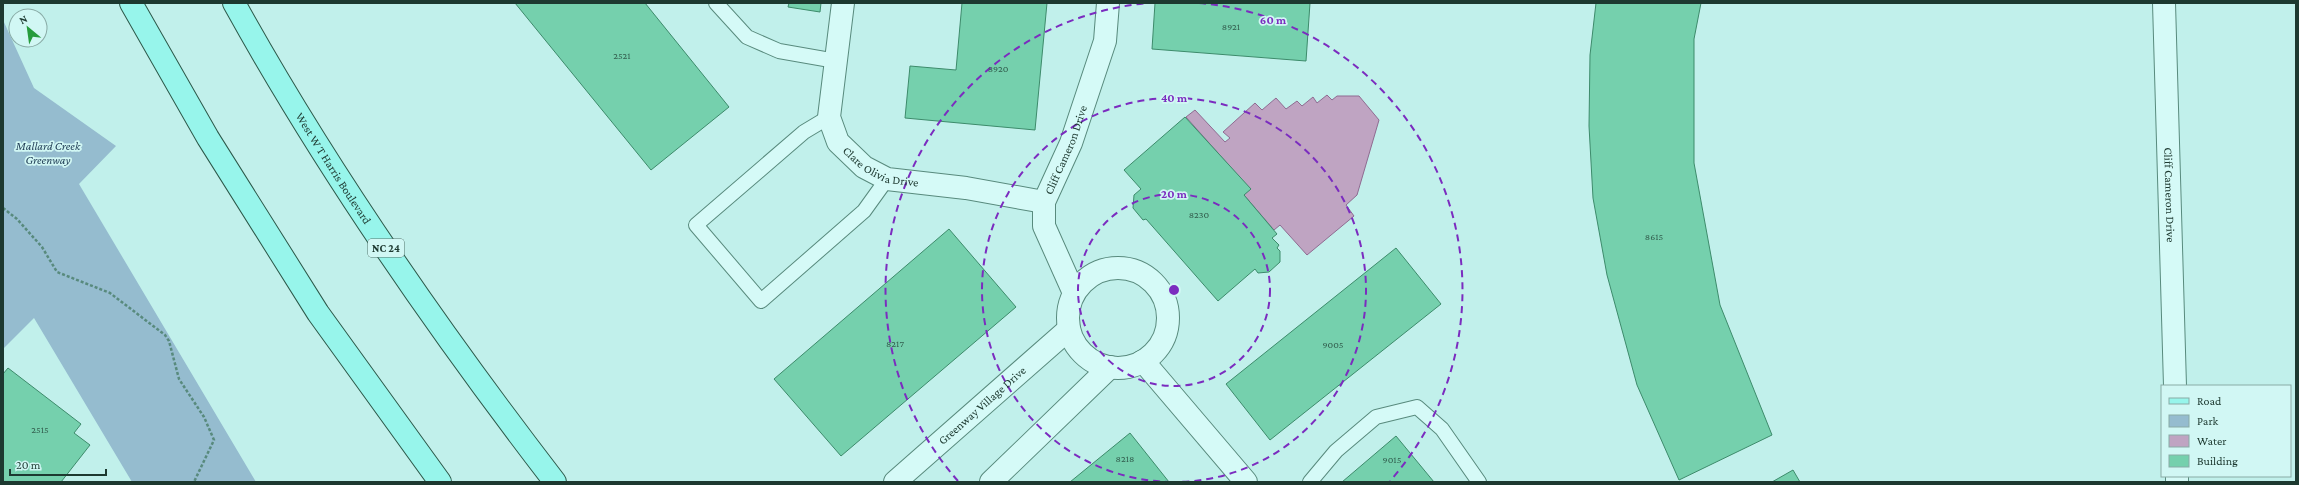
<svg xmlns="http://www.w3.org/2000/svg" width="2299" height="485" viewBox="0 0 2299 485" font-family="'Crimson Pro',serif">
  <style>
    .green { fill: #95bccf }
    .water { fill: #bfa4c2; stroke: #8f6b91 }
    .building { fill: #75d0ad; stroke: #3d8b6b }
    .lines { fill: none; stroke-linecap: round; stroke-linejoin: round }
    .service-casing { stroke: #588a7d; stroke-width: 16 }
    .minor-casing { stroke: #588a7d; stroke-width: 24 }
    .primary-casing { stroke: #2c5849; stroke-width: 24 }
    .path { stroke: #588a7d; stroke-width: 2.5; stroke-dasharray: 3 2; stroke-linecap: butt }
    .service { stroke: #d5faf7; stroke-width: 14 }
    .minor { stroke: #d5faf7; stroke-width: 22 }
    .primary { stroke: #97f5eb; stroke-width: 22 }
    .ring { fill: none; stroke: #7b2cbf; stroke-width: 2; stroke-dasharray: 7 5 }
    .labels { text-anchor: middle; stroke-width: 3.5; stroke-linejoin: round; paint-order: stroke }
    .number-label { font-size: 10px; fill: #335f4f }
    .shield { fill: #d1f7f4; stroke: #53726b; stroke-width: 1 }
    .shield-label { font-size: 11px; font-weight: bold; fill: #1d3930 }
    .park-label { font-size: 12px; font-style: italic; fill: #223f57; stroke: #d1f7f4 }
    .street-label { font-size: 12px; fill: #1d3930; stroke: #d1f7f4 }
    .centre { fill: #7b2cbf; stroke: #d1f7f4; stroke-width: 2 }
    .ring-label { font-size: 12px; text-anchor: middle; font-weight: bold; fill: #7b2cbf; stroke: #d1f7f4; stroke-width: 3.5; stroke-linejoin: round; paint-order: stroke }
  </style>
  <rect width="100%" height="100%" fill="#c1f0eb"/>
  <polygon class="green" points="3,20 34,88 116,146 79,184 256,482 132,482 34,318 3,349"/>
  <polygon class="water" points="1327,95 1332,100 1337,96 1359,96 1379,120 1357,195 1346,205 1354,216 1307,255 1280,225 1274,230 1244,195 1250,189 1186,117 1195,110 1225,142 1230,138 1223,132 1255,103 1262,110 1276,98 1286,109 1297,101 1302,106 1313,97 1317,103"/>
  <g class="building">
    <polygon points="515,3 645,3 729,107 651,170"/>
    <polygon points="789,3 821,3 820,12 788,7"/>
    <polygon points="962,3 1047,3 1035,130 905,118 910,66 956,70"/>
    <polygon points="1155,3 1310,3 1306,61 1152,49"/>
    <polygon points="1596,3 1701,3 1694,39 1694,163 1720,305 1772,435 1679,480 1637,385 1607,275 1593,198 1589,126 1590,55"/>
    <polygon points="1185,117 1251,189 1244,195 1277,234 1272,238 1279,245 1277,248 1280,251 1280,262 1269,272 1258,273 1255,269 1218,301 1146,219 1143,220 1133,208 1134,195 1141,189 1124,170"/>
    <polygon points="949,229 1016,307 841,456 774,379"/>
    <polygon points="1396,248 1441,304 1270,440 1226,384"/>
    <polygon points="8,368 81,424 74,433 90,445 61,482 3,482 3,374"/>
    <polygon points="1130,433 1169,482 1070,482"/>
    <polygon points="1396,436 1434,482 1342,482"/>
    <polygon points="1793,470 1800,482 1772,482"/>
  </g>
  <g class="lines">
    <defs>
      <g id="service">
        <polyline points="716,3 747,37 779,51 836,61"/>
        <polyline points="829,117 804,132 696,225 761,301 864,211 887,179"/>
        <polyline points="1310,482 1336,451 1376,417 1417,407 1442,429 1479,482"/>
      </g>
      <g id="minor">
        <path id="s1" d="M843,3L829,117L838,142L864,167L887,179L966,188L1044,202"/>
        <path id="s2" d="M2164,3L2175,386"/>
        <circle cx="1118" cy="318" r="50"/>
        <path id="s3" d="M1074,293L1044,226V202L1071,143L1105,41L1108,3"/>
        <polyline points="1143,361 1246,482"/>
        <polyline points="2177,476 2177,482"/>
        <path id="s4" d="M895,482L1069,329"/>
        <polyline points="991,482 1110,367"/>
      </g>
      <g id="primary">
        <polyline points="131,3 208,138 318,313 440,482"/>
        <path id="s5" d="M234,3C327,171 438,330 555,482"/>
      </g>
    </defs>
    <use href="#service" class="service-casing"/>
    <use href="#minor" class="minor-casing"/>
    <use href="#primary" class="primary-casing"/>
    <polyline class="path" points="3,208 17,219 42,247 57,272 110,293 165,335 169,341 179,379 204,417 214,440 194,482"/>
    <use href="#service" class="service"/>
    <use href="#minor" class="minor"/>
    <use href="#primary" class="primary"/>
  </g>
  <g class="ring">
    <circle cx="1174" cy="290" r="96"/>
    <path d="M1172 482A192 192 0 1 1 1176 482"/>
    <path d="M958 481A288 288 0 0 1 1149 3M1199 3A288 288 0 0 1 1390 481"/>
  </g>
  <g class="labels">
    <g class="number-label">
      <text x="1231" y="30">8921</text>
      <text x="622" y="59">2521</text>
      <text x="998" y="72">8920</text>
      <text x="1199" y="218">8230</text>
      <text x="1654" y="240">8615</text>
      <text x="895" y="347">8217</text>
      <text x="1333" y="348">9005</text>
      <text x="40" y="433">2515</text>
      <text x="1125" y="462">8218</text>
      <text x="1392" y="463">9015</text>
    </g>
    <rect class="shield" x="368" y="239" width="36" height="18" rx="3"/>
    <g class="shield-label">
      <text x="386" y="252">NC 24</text>
    </g>
    <g class="park-label">
      <text x="48" y="150">Mallard Creek<tspan x="48" dy="14">Greenway</tspan></text>
    </g>
    <g class="street-label">
      <text dy="4" stroke="none"><textPath href="#s3" startOffset="154">Cliff Cameron Drive</textPath></text>
      <text dy="4" stroke="none"><textPath href="#s1" startOffset="193">Clare Olivia Drive</textPath></text>
      <text dy="4" stroke="none"><textPath href="#s5" startOffset="193">West W T Harris Boulevard</textPath></text>
      <text dy="4" stroke="none"><textPath href="#s2" startOffset="192">Cliff Cameron Drive</textPath></text>
      <text dy="4" stroke="none"><textPath href="#s4" startOffset="116">Greenway Village Drive</textPath></text>
    </g>
  </g>
  <circle cx="1174" cy="290" r="6" class="centre"/>
  <g class="ring-label">
    <text x="1273" y="24">60 m</text>
    <text x="1174" y="102">40 m</text>
    <text x="1174" y="198">20 m</text>
  </g>
  <rect width="2299" height="485" fill="none" stroke="#1d3930" stroke-width="8"/>
  <rect x="2161" y="385" width="130" height="92" fill="#d1f7f4" stroke="#89aba6"/>
  <rect x="2169" y="398" width="20" height="6" fill="#97f5eb" stroke="#89aba6"/>
  <text x="2197" y="405" font-size="12" fill="#1d3930">Road</text>
  <rect x="2169" y="415" width="20" height="12" fill="#95bccf" stroke="#89aba6"/>
  <text x="2197" y="425" font-size="12" fill="#1d3930">Park</text>
  <rect x="2169" y="435" width="20" height="12" fill="#bfa4c2" stroke="#89aba6"/>
  <text x="2197" y="445" font-size="12" fill="#1d3930">Water</text>
  <rect x="2169" y="455" width="20" height="12" fill="#75d0ad" stroke="#89aba6"/>
  <text x="2197" y="465" font-size="12" fill="#1d3930">Building</text>
  <g transform="translate(28 28) rotate(331)"><circle r="19" fill="#d1f7f4" stroke="#89aba6"/>
  <path d="M0-3L7 15L0 10L-7 15Z" fill="#259c3c"/>
  <text y="-6" font-size="11" font-weight="bold" text-anchor="middle" fill="#1d3930">N</text>
  </g>
  <path d="M10 469v6h96v-6" fill="none" stroke="#1d3930" stroke-width="2"/>
  <text x="16" y="469" font-size="12" fill="#1d3930" stroke="#d1f7f4" stroke-width="3" paint-order="stroke">20 m</text>
</svg>
